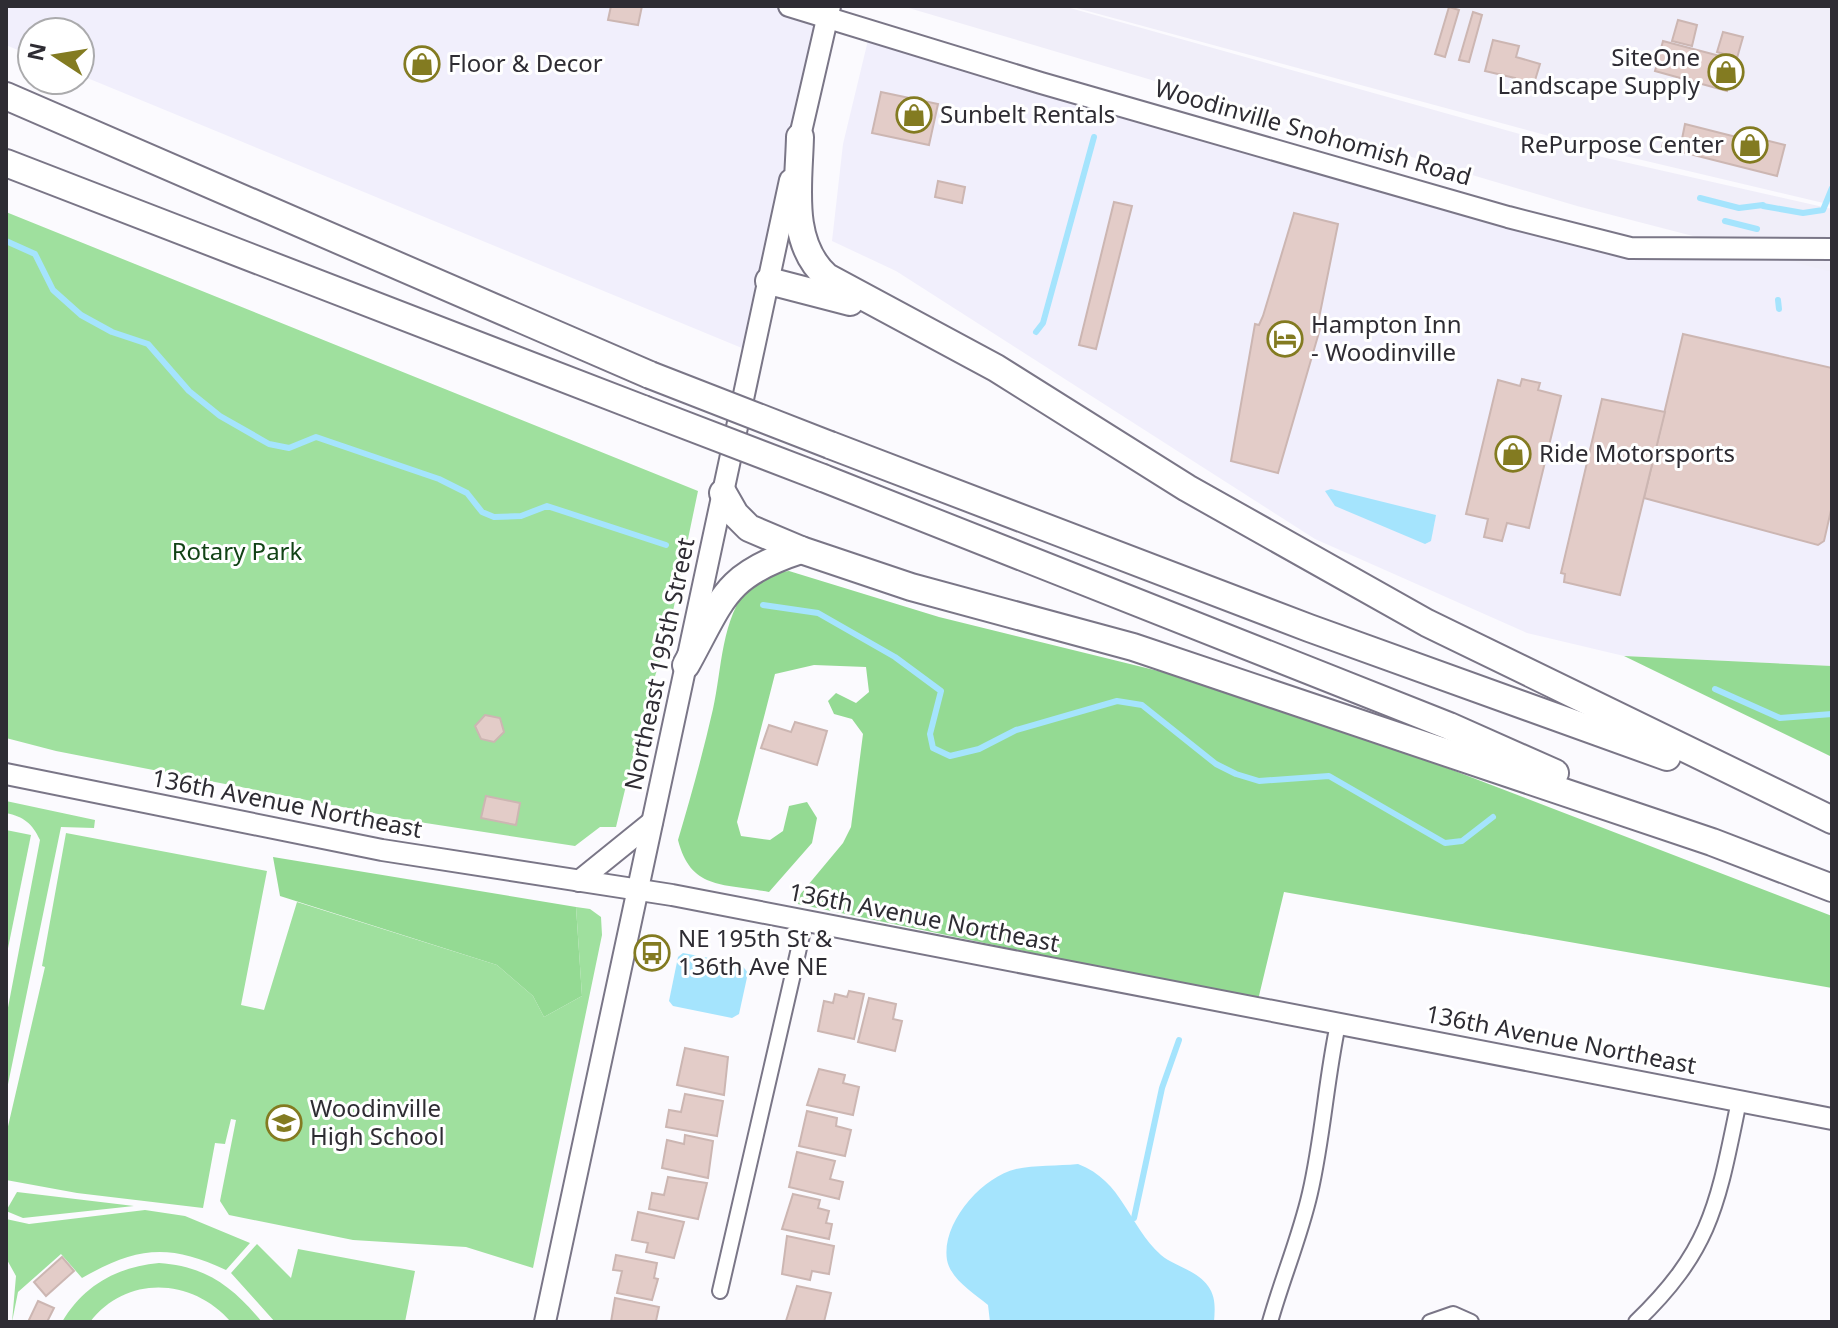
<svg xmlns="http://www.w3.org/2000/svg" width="1838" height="1328" viewBox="0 0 1838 1328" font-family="'Noto Sans',sans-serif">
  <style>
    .commercial { fill: #f1effc }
    .built { fill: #f0eef9 }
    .green { fill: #9fe09e }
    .forest { fill: #94da93 }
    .water { fill: #a5e4fd }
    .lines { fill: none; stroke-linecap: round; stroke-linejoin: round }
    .stream { stroke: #a5e4fd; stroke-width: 6 }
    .building { fill: #e3ccc8; stroke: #ccb6b2; stroke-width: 2 }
    .street-casing { stroke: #7a7687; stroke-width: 18 }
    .secondary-casing { stroke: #7a7687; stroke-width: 24 }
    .highway-casing { stroke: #7a7687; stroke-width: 30 }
    .street { stroke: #fff; stroke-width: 14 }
    .secondary { stroke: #fff; stroke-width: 20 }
    .highway { stroke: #fff; stroke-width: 26 }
    .highway-bridge-casing { stroke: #7a7687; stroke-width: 30; stroke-linecap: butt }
    .highway-bridge { stroke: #fff; stroke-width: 26 }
    .labels { text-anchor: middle; stroke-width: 6; stroke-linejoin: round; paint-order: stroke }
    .poi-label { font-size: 24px; fill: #2e2c33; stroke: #fff; text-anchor: start }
    .street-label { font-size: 24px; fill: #2e2c33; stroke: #fff }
    .park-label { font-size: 24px; fill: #124316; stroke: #fff }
  </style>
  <rect width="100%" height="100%" fill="#fbfafe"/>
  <g class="commercial">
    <polygon points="6,6 789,6 827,18 754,353 80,75 80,32 32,32 32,56 6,45"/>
    <polygon points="870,32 1630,248 1832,249 1832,666 1624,656 1527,633 1315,539 896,271 832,241 843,144"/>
  </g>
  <g class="built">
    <polygon points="902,6 1063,6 1602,157 1832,209 1832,272 1577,206"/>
    <polygon points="1069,6 1832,6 1832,205 1604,151"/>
  </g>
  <g class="green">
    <polygon points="6,212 698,491 668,635 644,711 616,827 600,827 575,846 419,822 56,751 6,738"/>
    <path d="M6,801L95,820L94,828L61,827L6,1094V1018L40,840C32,823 24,817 6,813Z"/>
    <polygon points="6,830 31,835 6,958"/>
    <polygon points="66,833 267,871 241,1005 264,1010 297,902 497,965 533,996 544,1017 582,996 576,907 590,909 601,917 602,935 533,1268 466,1247 353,1240 229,1215 220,1201 236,1120 231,1119 225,1144 215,1143 203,1208 77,1193 6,1180 6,1135 45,967 42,966"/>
    <polygon points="17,1192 134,1206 23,1218 6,1211"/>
    <path d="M145,1210L185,1216L250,1243L226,1270C168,1243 137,1247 82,1278L61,1254L18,1292L12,1322L16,1276L6,1258V1219L29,1224Z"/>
    <polygon points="257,1244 291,1278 298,1249 415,1271 405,1322 275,1322 231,1273"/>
    <path d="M159,1263C206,1266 233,1287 262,1322H231C193,1278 127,1274 90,1322H62C84,1285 117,1267 159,1263Z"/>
  </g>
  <g class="forest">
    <path d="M789,571L939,617L1195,680L1330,723L1832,916V988L1284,892L1258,1000L793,903L843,843L851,827L863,734L852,719L834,714L828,701L836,693L856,703L869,692L866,667L814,665L775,674L737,822L741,836L770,840L783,831L789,806L807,802L817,818L812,843L769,892C724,883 691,891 678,840C691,796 703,753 713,709C722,670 721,617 750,586C761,574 773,573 789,571Z"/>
    <polygon points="1624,656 1832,666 1832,757"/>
    <polygon points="273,857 576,907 582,996 544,1017 533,996 497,965 280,896"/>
  </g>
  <g class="water">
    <polygon points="1331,489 1436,515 1431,541 1425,544 1335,506 1325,491"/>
    <polygon points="683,953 741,964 748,973 739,1014 732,1018 673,1006 669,1001 678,957"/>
    <path d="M1078,1164C1123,1181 1128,1225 1161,1255C1174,1266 1198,1271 1208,1286C1216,1297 1215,1309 1214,1322H990L988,1305C974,1293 951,1280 947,1260C941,1223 982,1177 1016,1169C1035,1165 1058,1166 1078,1164Z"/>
  </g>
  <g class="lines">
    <g class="stream">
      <polyline points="1700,198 1739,208 1763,205"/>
      <polyline points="1763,206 1803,213 1823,210 1832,188"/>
      <polyline points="1725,221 1757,229"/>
      <polyline points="6,241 35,254 53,290 81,315 112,332 148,344 189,391 220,416 269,444 289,448 316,437 439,479 467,493 482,512 494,517 521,516 547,506 666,545"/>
      <polyline points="1778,300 1779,309"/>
      <polyline points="1036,332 1043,323 1094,137"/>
      <polyline points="763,605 818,613 895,657 941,691 930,734 933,748 950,756 979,749 1016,730 1117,701 1142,705 1216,764 1236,774 1259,781 1329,776 1445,843 1462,841 1493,817"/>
      <polyline points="1715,689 1780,718 1832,714"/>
      <polyline points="1134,1218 1162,1088 1179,1040"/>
    </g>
  </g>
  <g class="building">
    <polygon points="611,6 642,6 638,25 608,20"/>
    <polygon points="1449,7 1459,10 1445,57 1435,54"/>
    <polygon points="1473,12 1482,15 1469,62 1459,60"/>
    <polygon points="1678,20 1697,25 1692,46 1672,41"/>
    <polygon points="1723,32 1743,37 1737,58 1717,52"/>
    <polygon points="1493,40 1519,46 1516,57 1540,64 1532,90 1513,85 1515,78 1485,71"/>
    <polygon points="1663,41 1735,60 1727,91 1655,71"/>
    <polygon points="881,92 938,104 929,145 872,133"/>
    <polygon points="1685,124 1760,143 1761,139 1785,145 1777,176 1662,147 1664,140 1681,144"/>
    <polygon points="938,181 965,187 962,203 935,197"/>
    <polygon points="1114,202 1132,206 1096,349 1079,345"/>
    <polygon points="1294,213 1338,224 1317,328 1320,329 1278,473 1231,461 1255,324 1259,325 1263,316"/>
    <polygon points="1683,334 1832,368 1832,506 1824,541 1818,545 1644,498"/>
    <polygon points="1522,379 1540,383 1538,390 1561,396 1529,528 1507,523 1502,541 1484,537 1488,519 1466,514 1498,380 1520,386"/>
    <polygon points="1602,399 1665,412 1620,595 1564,582 1565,574 1561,573"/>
    <polygon points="485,715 500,718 504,732 494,742 481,739 475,726"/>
    <polygon points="795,722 827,731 817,765 761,748 769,725 791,732"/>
    <polygon points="486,796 520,803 516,825 481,818"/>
    <polygon points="849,991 864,994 854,1039 818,1031 824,1001 833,1003 835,994 847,997"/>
    <polygon points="869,998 896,1004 893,1019 902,1021 895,1051 858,1042"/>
    <polygon points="685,1048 728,1057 724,1095 677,1085"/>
    <polygon points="819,1069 845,1075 843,1083 859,1087 853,1115 807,1105"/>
    <polygon points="685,1094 723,1101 717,1136 666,1127 669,1110 681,1112"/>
    <polygon points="807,1111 837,1118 836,1126 851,1130 845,1156 799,1146"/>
    <polygon points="685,1135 713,1141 708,1178 662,1168 667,1140 684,1144"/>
    <polygon points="797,1152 835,1161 830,1179 843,1182 839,1199 789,1187"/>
    <polygon points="668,1177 707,1183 698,1219 649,1209 652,1193 664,1195"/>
    <polygon points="793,1194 820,1200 818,1208 829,1211 826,1223 832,1224 829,1239 782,1229"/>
    <polygon points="638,1212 684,1222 674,1258 646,1252 648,1243 632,1240"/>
    <polygon points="787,1236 834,1246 829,1274 812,1271 810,1280 782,1274"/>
    <polygon points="616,1255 657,1263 654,1278 658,1279 652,1300 617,1293 622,1271 613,1270"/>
    <polygon points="62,1257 74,1271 46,1296 34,1282"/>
    <polygon points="797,1286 831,1293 824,1322 786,1321"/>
    <polygon points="615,1298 659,1307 656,1321 611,1322"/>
    <polygon points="38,1301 54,1308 47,1322 28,1322"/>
  </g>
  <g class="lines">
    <defs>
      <g id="street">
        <polyline points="720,1291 805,922"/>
        <path d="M1270,1322C1282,1279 1300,1237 1310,1193C1323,1137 1326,1080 1338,1024"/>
        <polyline points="1430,1322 1453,1314 1471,1322"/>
        <path d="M1636,1322C1713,1248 1718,1201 1739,1101"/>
      </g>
      <g id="secondary">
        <polyline points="789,6 1041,83 1508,217 1630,248 1832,249"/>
        <polyline points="797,149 830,6"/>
        <polyline points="6,774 382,850 672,895 1832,1119"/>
        <polyline points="579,881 652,822"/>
        <polyline points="545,1322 790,180"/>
      </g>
      <g id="highway">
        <polyline points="6,96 650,375"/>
        <path d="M800,137C799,183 788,243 827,277L996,368L1187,488L1427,623L1832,820"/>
        <polyline points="6,163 643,409"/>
        <polyline points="769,281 850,302"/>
        <polyline points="830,445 1309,628 1667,757"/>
        <polyline points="823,478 1449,726 1555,773"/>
        <polyline points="723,493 735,514 749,528 801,550 911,587 1133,647 1712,842 1832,888"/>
        <path d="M686,665C723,598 724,575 801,550"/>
      </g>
    </defs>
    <use href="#street" class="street-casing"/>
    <use href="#secondary" class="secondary-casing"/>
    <use href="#highway" class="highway-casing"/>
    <use href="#street" class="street"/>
    <use href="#secondary" class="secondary"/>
    <use href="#highway" class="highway"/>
    <defs>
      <g id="highway-bridge">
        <polyline points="650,375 830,445"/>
        <polyline points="643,409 823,478"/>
      </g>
    </defs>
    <use href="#highway-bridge" class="highway-bridge-casing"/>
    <use href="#highway-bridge" class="highway-bridge"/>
  </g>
  <defs>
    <symbol id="shop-ring" viewBox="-11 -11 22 22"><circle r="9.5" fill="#fff" stroke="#837b21" stroke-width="1.5"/><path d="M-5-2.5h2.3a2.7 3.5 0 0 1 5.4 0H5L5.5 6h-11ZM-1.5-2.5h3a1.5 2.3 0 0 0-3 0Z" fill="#837b21"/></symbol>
    <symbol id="hotel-ring" viewBox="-11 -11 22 22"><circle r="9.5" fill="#fff" stroke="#837b21" stroke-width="1.5"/><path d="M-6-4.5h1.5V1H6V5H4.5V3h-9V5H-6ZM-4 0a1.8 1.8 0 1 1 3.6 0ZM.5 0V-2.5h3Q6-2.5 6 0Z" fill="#837b21"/></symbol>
    <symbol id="bus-ring" viewBox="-11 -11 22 22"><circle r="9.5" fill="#fff" stroke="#837b21" stroke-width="1.5"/><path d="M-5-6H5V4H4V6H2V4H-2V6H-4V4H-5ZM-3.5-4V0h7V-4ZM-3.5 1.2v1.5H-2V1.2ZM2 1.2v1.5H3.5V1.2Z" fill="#837b21"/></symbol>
    <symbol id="school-ring" viewBox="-11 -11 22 22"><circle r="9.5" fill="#fff" stroke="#837b21" stroke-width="1.5"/><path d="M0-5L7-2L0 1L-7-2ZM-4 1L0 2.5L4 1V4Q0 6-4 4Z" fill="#837b21"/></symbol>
  </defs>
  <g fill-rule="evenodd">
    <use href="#shop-ring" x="402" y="44" width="40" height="40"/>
    <use href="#shop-ring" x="1706" y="52" width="40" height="40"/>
    <use href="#shop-ring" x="894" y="95" width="40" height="40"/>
    <use href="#shop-ring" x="1730" y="125" width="40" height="40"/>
    <use href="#hotel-ring" x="1265" y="319" width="40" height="40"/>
    <use href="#shop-ring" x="1493" y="434" width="40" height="40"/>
    <use href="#bus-ring" x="632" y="933" width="40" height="40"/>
    <use href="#school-ring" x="264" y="1103" width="40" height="40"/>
  </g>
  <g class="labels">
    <g class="poi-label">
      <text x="1700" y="66" text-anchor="end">SiteOne<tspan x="1700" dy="28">Landscape Supply</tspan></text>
      <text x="448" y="72">Floor &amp; Decor</text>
      <text x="940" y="123">Sunbelt Rentals</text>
      <text x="1724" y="153" text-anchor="end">RePurpose Center</text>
      <text x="1311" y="333">Hampton Inn<tspan x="1311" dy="28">- Woodinville</tspan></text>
      <text x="1539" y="462">Ride Motorsports</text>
      <text x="678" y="947">NE 195th St &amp;<tspan x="678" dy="28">136th Ave NE</tspan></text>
      <text x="310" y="1117">Woodinville<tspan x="310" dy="28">High School</tspan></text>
    </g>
    <g class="street-label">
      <text transform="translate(1313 133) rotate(16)" y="8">Woodinville Snohomish Road</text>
      <text transform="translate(660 664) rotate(-78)" y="8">Northeast 195th Street</text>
      <text transform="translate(287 804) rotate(11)" y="8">136th Avenue Northeast</text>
      <text transform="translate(924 918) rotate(11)" y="8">136th Avenue Northeast</text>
      <text transform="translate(1561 1040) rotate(11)" y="8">136th Avenue Northeast</text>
    </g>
    <g class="park-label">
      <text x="237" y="560">Rotary Park</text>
    </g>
  </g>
  <rect width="1838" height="1328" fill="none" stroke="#2e2c33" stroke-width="16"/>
  <g transform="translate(56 56) rotate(282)"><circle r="38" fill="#ffffff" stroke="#ababad" stroke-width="2"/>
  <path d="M0-6L14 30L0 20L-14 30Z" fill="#837b21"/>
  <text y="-12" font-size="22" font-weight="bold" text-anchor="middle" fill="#2e2c33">N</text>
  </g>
</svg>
